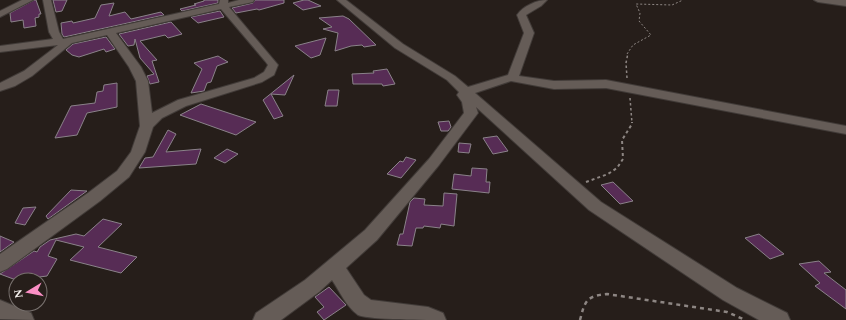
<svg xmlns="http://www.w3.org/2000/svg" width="846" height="320" viewBox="0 0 846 320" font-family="Spectral,serif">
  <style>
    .building { fill: #572c55; stroke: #8a8289 }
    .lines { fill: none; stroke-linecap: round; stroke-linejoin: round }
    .minor-casing { stroke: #413b38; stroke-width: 2 }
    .path-far3 { stroke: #8d8683; stroke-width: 1; stroke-dasharray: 2 2; stroke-linecap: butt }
    .path-far2 { stroke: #8d8683; stroke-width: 1.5; stroke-dasharray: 2.5 2.5; stroke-linecap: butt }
    .path-far1 { stroke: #8d8683; stroke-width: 2; stroke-dasharray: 3 3; stroke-linecap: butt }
    .path { stroke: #8d8683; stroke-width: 2.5; stroke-dasharray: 4 4; stroke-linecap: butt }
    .minor { fill: #655c57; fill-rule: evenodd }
  </style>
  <rect width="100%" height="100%" fill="#261e1a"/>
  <g class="building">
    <polygon points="34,0 36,0 41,14 39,14 39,17 35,18 36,26 24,28 23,20 11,22 10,13"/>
    <polygon points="53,0 67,0 62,11 56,12"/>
    <polygon points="204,0 218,0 218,3 182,11 180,9 196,5 194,4 204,1"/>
    <polygon points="255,0 284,0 284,3 259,10 257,9 236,13 232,8 253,3"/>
    <polygon points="304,0 308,0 321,6 303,10 293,3"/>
    <polygon points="114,3 109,16 125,12 131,19 161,12 164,15 64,37 62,34 61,23 72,21 73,23 95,18 101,5"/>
    <polygon points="220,11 224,17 198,23 191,17"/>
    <polygon points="343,16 349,19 376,45 364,47 362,45 351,46 335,51 338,33 323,29 332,27 319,18"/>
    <polygon points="171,22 182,34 168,38 165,35 140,41 157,60 152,61 159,82 150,84 147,76 154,74 140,58 135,39 134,45 128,46 119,34"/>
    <polygon points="106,37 115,49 106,52 104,49 79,57 72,55 66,50 73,44"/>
    <polygon points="326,38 320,55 311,58 295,46"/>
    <polygon points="218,56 228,62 217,66 211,82 207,83 204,91 191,93 202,69 194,63"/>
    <polygon points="387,69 395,84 383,86 382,84 353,84 352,74 374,73 373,71"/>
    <polygon points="294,75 285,95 271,94 283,116 274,119 263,100"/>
    <polygon points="117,83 117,107 87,113 77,135 55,138 71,106 95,103 97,92 103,91 104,85"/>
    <polygon points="328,90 339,90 337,106 325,106"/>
    <polygon points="201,104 256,122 236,135 180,115"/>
    <polygon points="449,121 451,127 448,131 441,131 438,122"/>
    <polygon points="168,130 176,134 166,152 201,149 196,164 139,168 145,158 153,157"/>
    <polygon points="497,136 508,151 493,154 483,138"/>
    <polygon points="459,143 471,144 469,153 458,152"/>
    <polygon points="227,149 238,154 225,163 214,158"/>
    <polygon points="406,157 416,160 401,178 387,174 400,161 403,162"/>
    <polygon points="472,168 487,169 486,182 490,182 489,193 452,189 454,174 471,176"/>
    <polygon points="613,182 633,201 620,204 601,185"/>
    <polygon points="71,190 87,191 48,219 46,216"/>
    <polygon points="444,193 457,194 454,226 441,224 440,228 424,226 423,228 416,228 412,246 397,245 400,234 403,234 410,202 414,198 425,199 424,205 443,206"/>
    <polygon points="36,207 25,225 15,223 23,208"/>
    <polygon points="103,219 122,224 98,247 137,257 121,273 70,260 84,247 56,240 48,256 57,259 47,276 16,280 0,274 34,251 37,252 40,247 50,240 76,234 84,236"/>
    <polygon points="759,234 784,254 770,259 745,238"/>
    <polygon points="0,236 14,242 0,252"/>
    <polygon points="819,261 831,272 824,273 846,290 846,309 815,286 820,283 799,264"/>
    <polygon points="329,287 346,305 324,320 317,312 324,307 315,297"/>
  </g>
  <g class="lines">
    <defs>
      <g id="minor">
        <polygon points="22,0 33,0 0,17 0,11"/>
        <path d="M43,0H51L59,32L63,39L219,4L220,0H228V3L239,0H254L253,2L229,7L278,65L274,75L262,82L186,106L162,118L153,127L145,152L129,177L100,201L7,269L0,272V254L88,193L117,171L131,152L140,126L136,81L129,67L107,35L72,43L32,76L15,86L0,91V83L24,71L58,45L0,52V46L53,39L49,32ZM221,9L265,61L268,65L264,72L254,78L178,100L152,113L148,81L141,67L116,33Z"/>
        <path d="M337,0H346L403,44L455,76L468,87L508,75L524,33L517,15C523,6 537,0 547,0L541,6L526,15L534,33L519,76L554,81L606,80L846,126V134L606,88L554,89L511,81L475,93L601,202L737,288L787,313L790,320H759L723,300L589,210L476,107L478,113L439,165L377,240L346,268L364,295L371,300L428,307L443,313L446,320C428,320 371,320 358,315C346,306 340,292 332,280L319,292L281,320H253L256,313L305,280L365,230L429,159L464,113L462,102L457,95L459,92L447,80L395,48Z"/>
        <polygon points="814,0 846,0 846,6 818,2"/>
        <polygon points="0,300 31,313 34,320 0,319"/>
      </g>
    </defs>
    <use href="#minor" class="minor-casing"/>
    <polyline class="path-far3" points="627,54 633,45 651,35 639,21 640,13 636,4 672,5 683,0"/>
    <g class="path-far2">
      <polyline points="627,78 626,63 628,53"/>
      <polyline points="630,98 632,123"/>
    </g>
    <polyline class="path-far1" points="586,182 608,174 617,168 623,159 622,140 632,124 632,122"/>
    <path class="path" d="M580,320C585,301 586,296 607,294L727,312L743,319"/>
    <use href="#minor" class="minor"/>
  </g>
  <g transform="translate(28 292) rotate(260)"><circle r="19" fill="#261e1a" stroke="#78716e"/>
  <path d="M0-3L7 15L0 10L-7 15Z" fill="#fb8fc5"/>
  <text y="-6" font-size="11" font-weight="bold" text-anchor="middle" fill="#f3eeeb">N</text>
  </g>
</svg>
